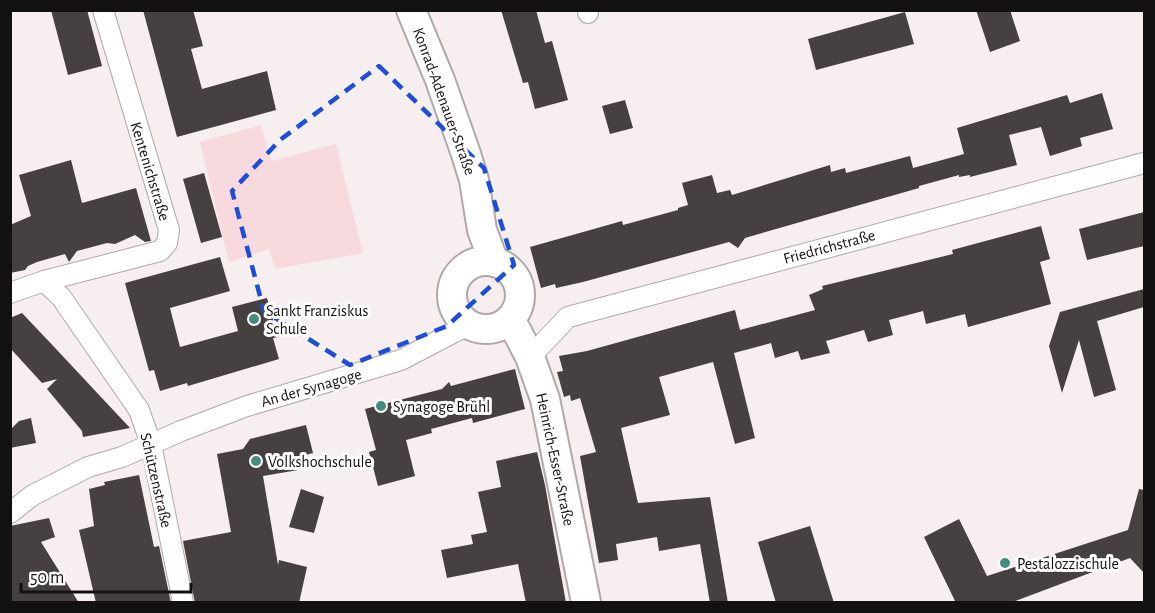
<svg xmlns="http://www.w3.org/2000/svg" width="1155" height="613" viewBox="0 0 1155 613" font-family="'Alegreya Sans',sans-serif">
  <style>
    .green { fill: #f8d9dd }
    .building { fill: #464041 }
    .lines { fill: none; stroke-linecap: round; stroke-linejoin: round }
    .street-casing { stroke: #b0a8a9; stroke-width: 22 }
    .secondary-casing { stroke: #b0a8a9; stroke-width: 32 }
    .street { stroke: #fff; stroke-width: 20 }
    .secondary { stroke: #fff; stroke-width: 28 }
    .marked { fill: none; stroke: #1d4ed8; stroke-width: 4.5; stroke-dasharray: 12 8; stroke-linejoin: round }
    .poi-dot { fill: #478b80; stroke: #fffdfd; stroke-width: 2 }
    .labels { text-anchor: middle; stroke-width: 6; stroke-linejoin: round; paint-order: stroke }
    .street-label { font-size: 16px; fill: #121010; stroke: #fffdfd }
    .poi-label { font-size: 16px; fill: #121010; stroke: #fffdfd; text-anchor: start }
  </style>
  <rect width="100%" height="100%" fill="#f6eeef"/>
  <polygon class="green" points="261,125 271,161 336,144 363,253 275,269 269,249 229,262 200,142"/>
  <g class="building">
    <polygon points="51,10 87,10 102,66 68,75"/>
    <polygon points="143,10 193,10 203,46 191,49 202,89 267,71 276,110 177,137"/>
    <polygon points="501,10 536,10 545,43 552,41 568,100 535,109 528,82 523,83"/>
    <polygon points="976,10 1010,10 1020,41 990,52"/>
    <polygon points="905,12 914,44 816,70 808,39"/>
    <polygon points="1102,93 1113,129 1080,138 1082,146 1050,156 1041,127 1009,135 1017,165 970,177 970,175 959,177 959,175 919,186 919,188 745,238 738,248 729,242 583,282 556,288 555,284 541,288 530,247 622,221 623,225 678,210 678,208 688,205 682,183 712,175 717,193 730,190 732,195 830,165 831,172 845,168 846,173 910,156 913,168 964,154 957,128 1067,95 1070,103"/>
    <polygon points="625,100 633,128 610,134 602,106"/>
    <polygon points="71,160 82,203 136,188 151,241 145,242 135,235 115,244 107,243 77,251 69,262 65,254 37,262 28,266 25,270 10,273 10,225 31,216 19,175"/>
    <polygon points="204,173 222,237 201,243 183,179"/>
    <polygon points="1144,212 1144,246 1087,260 1079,229"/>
    <polygon points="1041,226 1050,259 1040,262 1051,304 968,327 965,314 926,324 923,311 889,320 893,335 868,342 864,330 826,341 830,353 801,360 798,351 775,358 771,343 734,353 755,438 735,444 713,362 659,377 670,415 621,428 638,503 710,497 728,603 710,603 700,544 659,551 657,537 616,544 618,560 599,563 580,456 596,452 580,398 571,401 570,395 564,397 557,372 563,371 559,356 587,351 735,310 740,330 815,310 809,295 823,289 822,286 953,254 952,250"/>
    <polygon points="220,257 230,291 170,308 180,347 238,331 232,307 267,298 278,337 273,338 279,359 188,386 187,383 160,391 154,370 149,371 125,283"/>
    <polygon points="1144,289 1144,307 1097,321 1116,390 1094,397 1079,340 1062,393 1049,346 1060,312"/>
    <polygon points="22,313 57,350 130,428 83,437 82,431 47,389 57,379 42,383 10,348 10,318"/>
    <polygon points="515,369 525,409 473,423 472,418 431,429 432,433 406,440 415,476 378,486 369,452 376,450 365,409 442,389 449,382 451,386"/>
    <polygon points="31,418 36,443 10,448 10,430 19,421"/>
    <polygon points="306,425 313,453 295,458 298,470 263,476 278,565 279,560 307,567 299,603 195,603 183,541 231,532 217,454 243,449 250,439"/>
    <polygon points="537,452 545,485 566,603 526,603 518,564 447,578 441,550 473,544 471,535 487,532 478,492 501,487 496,461"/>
    <polygon points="139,475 154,547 159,546 171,603 96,603 79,530 94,526 89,489 105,485 104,482"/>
    <polygon points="301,489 324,497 314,533 289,527"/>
    <polygon points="1139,489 1144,490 1144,573 1130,558 1010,603 956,603 924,537 959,519 987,576 1128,530"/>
    <polygon points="49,518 55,537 41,542 79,603 10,603 10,526"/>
    <polygon points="810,526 834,603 776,603 758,542"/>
  </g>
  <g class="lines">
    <defs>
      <g id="street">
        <polyline points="588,10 588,13"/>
        <polyline points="44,281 61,297 139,410 151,444 183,602"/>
        <polyline points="10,293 44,281 160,251 167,243 169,230 103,10"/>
        <polyline points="530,357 568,317 1144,163"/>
        <polyline points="10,513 33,495 88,467 122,457 181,431 247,406 401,360 468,325"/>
      </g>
      <g id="secondary">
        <polyline points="411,10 440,80 466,154 474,180 482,230 494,262"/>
        <circle cx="486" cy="295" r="34"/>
        <polyline points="511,320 530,357 545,399 586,602"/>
      </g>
    </defs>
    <use href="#street" class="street-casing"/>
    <use href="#secondary" class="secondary-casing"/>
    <use href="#street" class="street"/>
    <use href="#secondary" class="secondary"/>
  </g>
  <path class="marked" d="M379,66L484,168L514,265L447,326L350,365L264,311L232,191L280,140Z"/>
  <g class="poi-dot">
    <circle cx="254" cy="319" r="6"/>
    <circle cx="381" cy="406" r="6"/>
    <circle cx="256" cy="461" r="6"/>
    <circle cx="1005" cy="563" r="6"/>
  </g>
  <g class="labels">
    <g class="street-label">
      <text transform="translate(445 101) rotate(70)" y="6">Konrad-Adenauer-Straße</text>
      <text transform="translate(151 171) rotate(73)" y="6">Kentenichstraße</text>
      <text transform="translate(829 246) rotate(-15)" y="6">Friedrichstraße</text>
      <text transform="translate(311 387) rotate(-16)" y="6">An der Synagoge</text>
      <text transform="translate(556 459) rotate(78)" y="6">Heinrich-Esser-Straße</text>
      <text transform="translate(157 480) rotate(77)" y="6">Schützenstraße</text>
    </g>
    <g class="poi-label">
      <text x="266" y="316">Sankt Franziskus<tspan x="266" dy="18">Schule</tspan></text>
      <text x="393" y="412">Synagoge Brühl</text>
      <text x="268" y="467">Volkshochschule</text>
      <text x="1017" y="569">Pestalozzischule</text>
    </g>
  </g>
  <rect width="1155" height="613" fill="none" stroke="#121010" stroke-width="24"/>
  <path d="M21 583v9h170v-9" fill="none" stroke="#121010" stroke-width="3"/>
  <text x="30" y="583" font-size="18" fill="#121010" stroke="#fffdfd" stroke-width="4.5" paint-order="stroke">50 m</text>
</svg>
